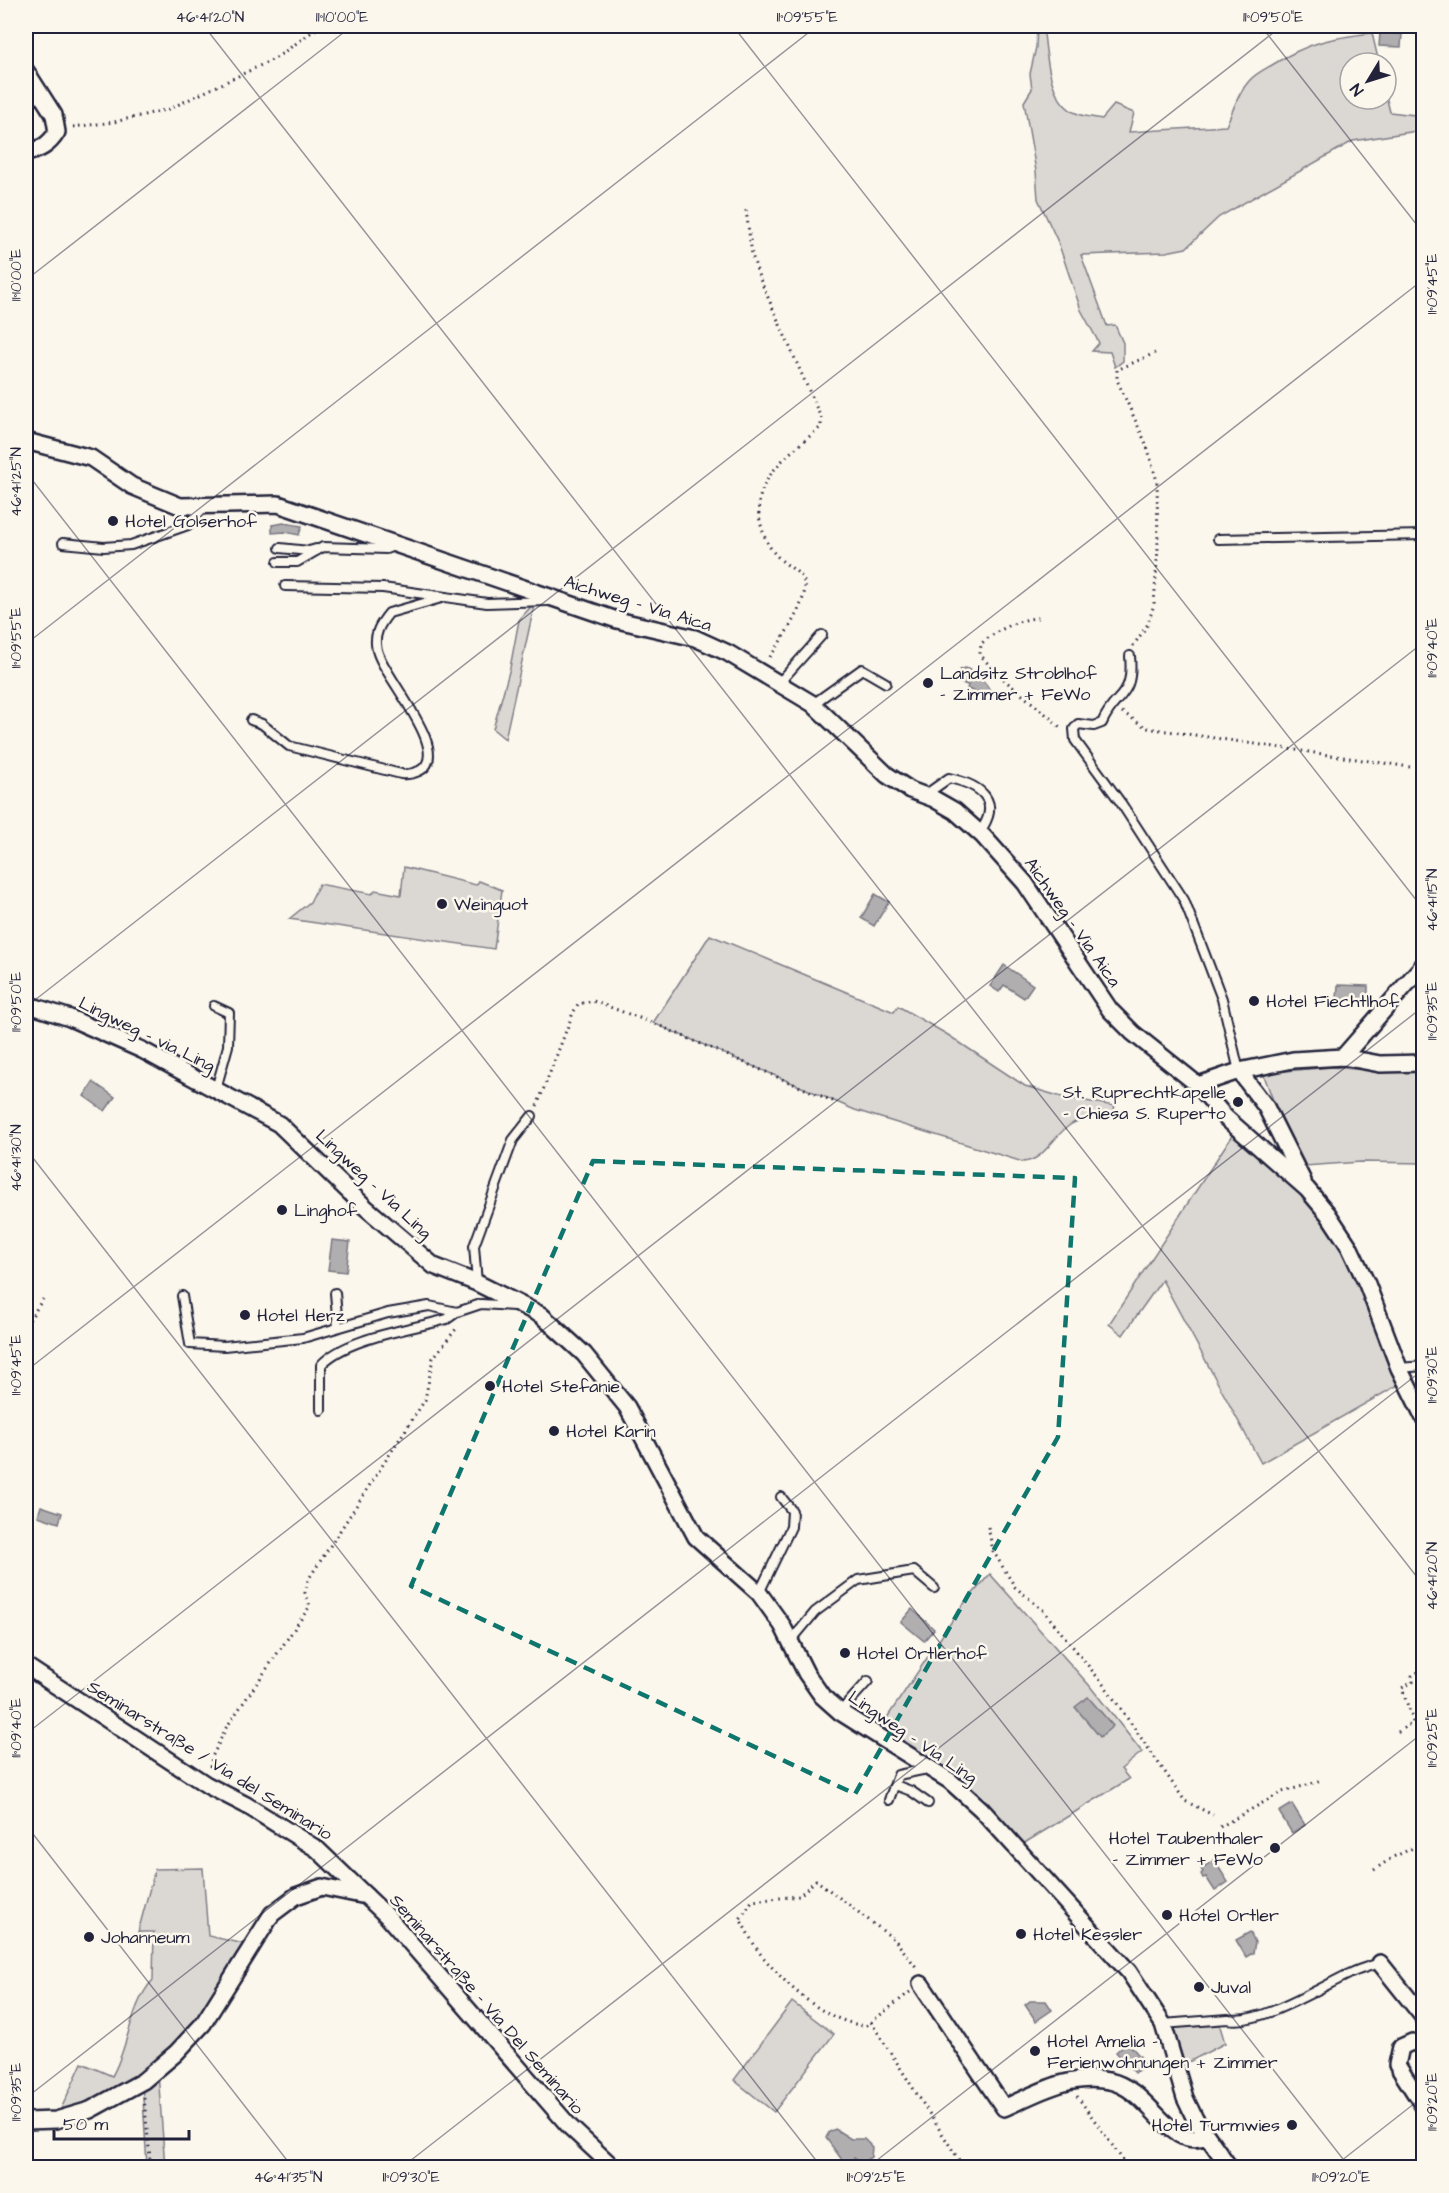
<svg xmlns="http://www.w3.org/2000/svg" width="1449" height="2193" viewBox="0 0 1449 2193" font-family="'Architects Daughter',sans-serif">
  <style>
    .green { fill: #dbd8d3; stroke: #7e7d87; stroke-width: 1.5 }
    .water { fill: #b1aeb0; stroke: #787681; stroke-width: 1.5 }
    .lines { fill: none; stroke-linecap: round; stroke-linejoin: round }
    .lane-casing { stroke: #22223b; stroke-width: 12 }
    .street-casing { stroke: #22223b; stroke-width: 20 }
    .path { stroke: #22223b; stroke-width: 3; stroke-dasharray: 1.5 4.5; stroke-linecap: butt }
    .lane { stroke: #fbf7ec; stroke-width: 8 }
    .street { stroke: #fbf7ec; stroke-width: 15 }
    .marked { fill: none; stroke: #0f766e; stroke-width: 4.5; stroke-dasharray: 12 8; stroke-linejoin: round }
    .ticks { fill: none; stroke: #22223b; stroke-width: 1.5; stroke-opacity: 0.45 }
    .poi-dot { fill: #22223b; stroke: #fbf7ec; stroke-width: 2 }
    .labels { text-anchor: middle; stroke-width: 5; stroke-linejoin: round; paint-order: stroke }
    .poi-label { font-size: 18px; fill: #22223b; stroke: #fbf7ec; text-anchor: start }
    .street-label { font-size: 18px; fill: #22223b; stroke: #fbf7ec }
    .neatline { fill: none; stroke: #22223b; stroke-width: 2 }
    .ticks-label { font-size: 15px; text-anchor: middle; fill: #22223b }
  </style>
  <rect width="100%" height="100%" fill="#fbf7ec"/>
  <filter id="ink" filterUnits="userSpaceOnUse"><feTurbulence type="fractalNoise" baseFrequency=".0167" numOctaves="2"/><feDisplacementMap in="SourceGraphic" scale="12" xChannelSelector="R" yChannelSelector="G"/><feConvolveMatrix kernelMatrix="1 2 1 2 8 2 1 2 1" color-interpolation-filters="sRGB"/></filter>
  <g filter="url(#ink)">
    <g class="green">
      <path d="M1037,26H1043C1047,53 1047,102 1078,114C1085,117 1094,117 1102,119L1114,105L1134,113L1129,132L1226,126C1233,111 1238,93 1249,81C1255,74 1265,69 1272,65C1309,42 1330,38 1372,33L1379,63H1350V99H1386V96L1390,112L1423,116V130L1353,141L1219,217L1186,248L1166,252L1081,255L1107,326L1115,325L1123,343V361L1115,367L1110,352L1092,351L1099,343L1081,310L1058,242L1038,199L1036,171L1024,102L1032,89L1030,74L1036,47Z"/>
      <polygon points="535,602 505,739 493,729 510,668 519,620"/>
      <polygon points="404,867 476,885 479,881 502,890 494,949 289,919 310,902 319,884 372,894 375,890 401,895"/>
      <path d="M710,935L894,1012L898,1006L948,1035L1025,1086L1062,1097L1115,1106L1112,1116C1098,1117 1082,1117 1070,1125C1052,1137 1045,1160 1023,1162L855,1110L653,1023Z"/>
      <polygon points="1332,1067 1376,1071 1423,1071 1423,1163 1361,1162 1304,1166 1277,1111 1263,1073"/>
      <polygon points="1237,1128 1328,1214 1405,1381 1261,1463 1162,1280 1123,1335 1109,1324"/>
      <polygon points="990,1574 1089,1685 1142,1752 1121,1769 1129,1779 1018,1847 982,1808 876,1734 962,1606"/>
      <path d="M203,1868L208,1936L254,1946L158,2073L165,2167H147L142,2081L56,2120L82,2063L112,2076C129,2047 130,2004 153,1980L154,1932H138L155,1869Z"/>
      <polygon points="792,2002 834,2034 774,2112 734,2080"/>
      <polygon points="1219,2023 1225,2043 1185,2064 1172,2027"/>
    </g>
    <g class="water">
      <polygon points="1380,33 1402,34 1401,47 1379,46"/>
      <polygon points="284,523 302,526 299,535 285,532 272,533 272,525"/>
      <path d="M964,668C974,669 988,684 991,693L982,694L967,689L968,685L960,683V670Z"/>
      <polygon points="875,894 889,902 874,926 861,918"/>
      <polygon points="1004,965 1033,985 1024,998 1004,985 999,992 990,986"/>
      <polygon points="1338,985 1368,986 1368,999 1337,999"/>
      <polygon points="93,1082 115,1097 105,1111 84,1096"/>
      <polygon points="332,1240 350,1242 346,1272 328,1270"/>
      <polygon points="41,1506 62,1513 59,1523 38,1516"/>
      <polygon points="912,1609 934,1629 924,1641 901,1622"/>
      <polygon points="1088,1697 1113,1726 1100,1737 1075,1707"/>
      <polygon points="1292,1804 1305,1825 1292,1833 1279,1812"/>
      <polygon points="1214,1860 1228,1882 1215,1891 1206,1877 1203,1878 1201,1874 1203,1872 1201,1869"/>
      <polygon points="1250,1932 1255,1942 1253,1953 1246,1957 1236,1940"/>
      <polygon points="1030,2001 1046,2001 1052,2010 1036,2021 1025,2005"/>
      <polygon points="1127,2042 1146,2063 1135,2073 1116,2052"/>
      <polygon points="835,2129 851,2139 864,2139 872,2147 871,2157 861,2163 854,2158 845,2164 826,2138 829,2132"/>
    </g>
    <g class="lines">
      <defs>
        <g id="lane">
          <polyline points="1218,539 1424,535"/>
          <polyline points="63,543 104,547 131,545 188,525 204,507"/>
          <polyline points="280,548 309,551 316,549"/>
          <polyline points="278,562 297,562 323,547 386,549 396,545"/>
          <polyline points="285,586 383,588 487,603 548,601"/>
          <path d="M1130,656C1134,699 1116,691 1102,723L1094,726L1078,724L1074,729L1075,740L1121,803L1184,900L1222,999L1239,1071"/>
          <polyline points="779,683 822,635"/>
          <polyline points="813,704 862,669 886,683"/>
          <path d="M251,720L262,724L289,746L401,774C408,775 412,774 419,771C455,754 382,675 377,650C373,635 380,624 389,613L445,597"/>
          <path d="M925,795L949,778C981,785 1003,801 979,833"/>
          <polyline points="214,1006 229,1013 228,1046 216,1089"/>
          <polyline points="477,1283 474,1246 513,1140 532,1116"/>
          <polyline points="335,1293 338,1327"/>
          <polyline points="182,1296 190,1344 224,1346 303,1338 388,1313 429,1306 457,1312 481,1304 514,1306"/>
          <polyline points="1399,1368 1424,1366"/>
          <path d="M321,1410V1365C347,1337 410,1330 447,1319L457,1312"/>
          <polyline points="759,1593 791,1527 792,1511 781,1497"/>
          <polyline points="790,1642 815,1612 858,1580 914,1571 934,1588"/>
          <polyline points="840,1712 868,1681"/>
          <polyline points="895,1785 911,1791 928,1803"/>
          <polyline points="889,1800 898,1775 927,1769"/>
          <path d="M1163,2024L1228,2019C1258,2026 1321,1987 1349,1974C1359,1969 1370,1966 1380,1963"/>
        </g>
        <g id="street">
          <path d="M26,71L54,115L57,132C49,145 40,150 26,153"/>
          <polyline points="26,441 91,458 132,486 180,506 278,504 617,620 695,638 728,653 813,704 887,775 910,790 934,799 955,811 983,836 1025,883 1110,1010 1133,1033 1198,1085 1226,1118 1307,1189 1328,1214 1349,1246 1367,1284 1399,1368 1424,1418"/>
          <polyline points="26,1004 70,1018 142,1050 279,1124 365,1207 434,1266 477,1283 541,1315 584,1354 627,1407 696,1537 759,1593 782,1625 806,1673 822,1696 840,1712 950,1781 981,1809 1129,1972 1163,2024 1185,2098 1195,2119 1230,2168"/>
          <polyline points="1343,1057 1424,964"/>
          <polyline points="1239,1071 1266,1107 1303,1181"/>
          <polyline points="1198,1085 1239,1071 1293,1060 1343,1057 1380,1064 1424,1063"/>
          <polyline points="26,1666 207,1785 246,1805 317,1849 366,1896"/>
          <polyline points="1380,1963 1424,2018"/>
          <path d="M921,1984L1004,2108C1037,2093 1071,2073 1109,2081C1151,2089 1169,2153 1207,2136"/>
          <polyline points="1424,2045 1412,2042 1401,2047 1397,2065 1424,2107"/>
          <polyline points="26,2121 56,2120 90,2110 143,2081 176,2053 203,2024 272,1914 296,1896 322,1887 366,1896 387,1916 570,2127 614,2168"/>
        </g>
      </defs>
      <use href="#lane" class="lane-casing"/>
      <use href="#street" class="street-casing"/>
      <g class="path">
        <polyline points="73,127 114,122 169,109 276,58 320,26"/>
        <path d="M746,210L752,255L759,277L821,418V427C791,452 748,481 761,525C765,540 770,550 781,560C790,568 805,574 805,587C804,608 780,642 768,660"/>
        <path d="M1038,618C1021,618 993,632 981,644L980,654C1002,683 1036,703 1062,729"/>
        <polyline points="1133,646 1148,624 1154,604 1158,548 1157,481 1147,446 1117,380 1117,370 1155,353"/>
        <polyline points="1122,712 1147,728 1410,767"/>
        <polyline points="537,1106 573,1013 578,1004 593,1001 653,1023 835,1102"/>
        <polyline points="26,1325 43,1299"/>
        <polyline points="988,1527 993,1551 1015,1587 1043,1610 1107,1689 1185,1801 1213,1815"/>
        <polyline points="1398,1732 1413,1722 1402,1688 1413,1682 1412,1676 1424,1668"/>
        <polyline points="210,1767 212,1757 226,1728 310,1606 305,1593 308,1580 425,1400 433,1358 456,1329"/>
        <polyline points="1220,1827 1282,1792 1321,1781"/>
        <polyline points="1374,1870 1393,1857 1424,1843"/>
        <path d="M910,1992L866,2026C825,2021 790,1989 764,1958C754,1947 747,1931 740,1919L752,1901L799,1896L816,1880L895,1940L917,1968"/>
        <polyline points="871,2022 964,2168"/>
        <polyline points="1077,2096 1125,2163"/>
        <polyline points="144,2098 151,2168"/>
      </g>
      <use href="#lane" class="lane"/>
      <use href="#street" class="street"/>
    </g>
  </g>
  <path class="marked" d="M593,1161L1075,1178L1058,1437L855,1794L411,1586Z"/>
  <path class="ticks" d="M204,26L1424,1586M733,26L1424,910M1261,26L1424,234M26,280L352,26M26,472L1350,2168M26,644L817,26M26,1007L1282,26M26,1149L822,2168M26,1371L1424,279M26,1734L1424,642M26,1825L293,2168M26,2098L1424,1006M401,2168L1424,1369M867,2168L1424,1732M1332,2168L1424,2096"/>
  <g class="poi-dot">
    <circle cx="113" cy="521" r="6"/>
    <circle cx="928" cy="683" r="6"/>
    <circle cx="442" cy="904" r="6"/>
    <circle cx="1254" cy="1001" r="6"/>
    <circle cx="1238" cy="1102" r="6"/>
    <circle cx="282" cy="1210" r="6"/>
    <circle cx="245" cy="1315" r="6"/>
    <circle cx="490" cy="1386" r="6"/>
    <circle cx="554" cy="1431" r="6"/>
    <circle cx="845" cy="1653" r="6"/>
    <circle cx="1275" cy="1848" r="6"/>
    <circle cx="1167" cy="1915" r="6"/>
    <circle cx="1021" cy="1934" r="6"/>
    <circle cx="89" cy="1937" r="6"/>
    <circle cx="1199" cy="1987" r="6"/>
    <circle cx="1035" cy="2051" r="6"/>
    <circle cx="1292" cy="2125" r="6"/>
  </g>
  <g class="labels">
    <g class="poi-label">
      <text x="125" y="527">Hotel Golserhof</text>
      <text x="940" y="679">Landsitz Stroblhof<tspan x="940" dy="21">- Zimmer + FeWo</tspan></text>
      <text x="454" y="910">Weinguot</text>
      <text x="1266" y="1007">Hotel Fiechtlhof</text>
      <text x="1226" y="1098" text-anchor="end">St. Ruprechtkapelle<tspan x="1226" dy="21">- Chiesa S. Ruperto</tspan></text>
      <text x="294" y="1216">Linghof</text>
      <text x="257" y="1321">Hotel Herz</text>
      <text x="502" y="1392">Hotel Stefanie</text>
      <text x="566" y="1437">Hotel Karin</text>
      <text x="857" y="1659">Hotel Örtlerhof</text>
      <text x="1263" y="1844" text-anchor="end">Hotel Taubenthaler<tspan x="1263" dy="21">- Zimmer + FeWo</tspan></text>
      <text x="1179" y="1921">Hotel Ortler</text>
      <text x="1033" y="1940">Hotel Kessler</text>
      <text x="101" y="1943">Johanneum</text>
      <text x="1211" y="1993">Juval</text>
      <text x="1047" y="2047">Hotel Amelia -<tspan x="1047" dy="21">Ferienwohnungen + Zimmer</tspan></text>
      <text x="1280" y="2131" text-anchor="end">Hotel Turmwies</text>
    </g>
    <g class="street-label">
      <text transform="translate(638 603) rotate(17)" y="6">Aichweg - Via Aica</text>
      <text transform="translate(1073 922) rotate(55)" y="6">Aichweg - Via Aica</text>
      <text transform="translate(147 1034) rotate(26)" y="6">Lingweg - via Ling</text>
      <text transform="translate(374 1184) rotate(43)" y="6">Lingweg - Via Ling</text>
      <text transform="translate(913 1737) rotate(34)" y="6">Lingweg - Via Ling</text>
      <text transform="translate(210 1760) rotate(32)" y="6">Seminarstraße / Via del Seminario</text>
      <text transform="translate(487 2004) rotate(49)" y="6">Seminarstraße - Via Del Seminario</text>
    </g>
  </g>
  <rect width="1449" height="2193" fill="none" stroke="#fbf7ec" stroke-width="66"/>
  <g transform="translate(1368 81) rotate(232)"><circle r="28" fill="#fbf7ec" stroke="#a4a2a5" stroke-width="1.5"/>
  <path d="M0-4.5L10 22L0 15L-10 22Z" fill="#22223b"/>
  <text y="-9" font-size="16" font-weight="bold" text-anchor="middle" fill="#22223b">N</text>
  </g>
  <path d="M54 2130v9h135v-9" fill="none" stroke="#22223b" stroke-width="3"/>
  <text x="63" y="2130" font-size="18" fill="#22223b" stroke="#fbf7ec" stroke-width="4.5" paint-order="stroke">50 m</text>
  <rect x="33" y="33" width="1383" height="2127" class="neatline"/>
  <g class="ticks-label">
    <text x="210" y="22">46°41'20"N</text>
    <text x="342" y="22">11°10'00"E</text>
    <text x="807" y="22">11°09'55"E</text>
    <text x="1273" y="22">11°09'50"E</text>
    <text transform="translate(16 275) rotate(-90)" y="5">11°10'00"E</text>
    <text transform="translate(1432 284) rotate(-90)" y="5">11°09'45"E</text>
    <text transform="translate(16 482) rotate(-90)" y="5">46°41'25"N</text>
    <text transform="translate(16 638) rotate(-90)" y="5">11°09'55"E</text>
    <text transform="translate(1432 648) rotate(-90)" y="5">11°09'40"E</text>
    <text transform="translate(1432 900) rotate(-90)" y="5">46°41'15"N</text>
    <text transform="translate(16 1002) rotate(-90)" y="5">11°09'50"E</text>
    <text transform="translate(1432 1011) rotate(-90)" y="5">11°09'35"E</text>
    <text transform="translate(16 1158) rotate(-90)" y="5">46°41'30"N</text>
    <text transform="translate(16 1365) rotate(-90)" y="5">11°09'45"E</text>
    <text transform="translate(1432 1375) rotate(-90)" y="5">11°09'30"E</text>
    <text transform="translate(1432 1576) rotate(-90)" y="5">46°41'20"N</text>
    <text transform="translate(16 1728) rotate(-90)" y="5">11°09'40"E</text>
    <text transform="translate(1432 1738) rotate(-90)" y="5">11°09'25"E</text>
    <text transform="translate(16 2092) rotate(-90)" y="5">11°09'35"E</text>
    <text transform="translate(1432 2102) rotate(-90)" y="5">11°09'20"E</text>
    <text x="288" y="2182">46°41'35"N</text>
    <text x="411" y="2182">11°09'30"E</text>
    <text x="876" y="2182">11°09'25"E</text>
    <text x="1341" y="2182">11°09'20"E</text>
  </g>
</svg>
